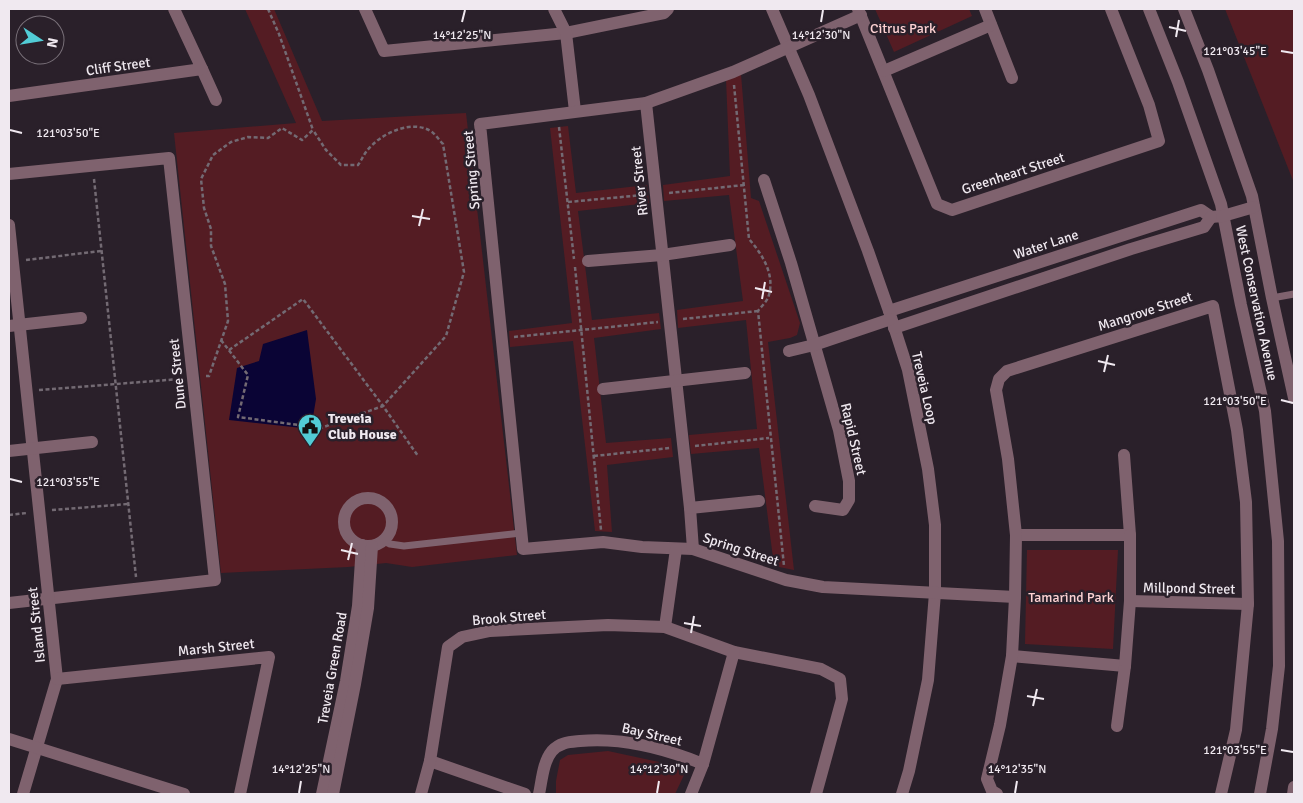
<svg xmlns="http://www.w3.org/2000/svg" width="1303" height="803" viewBox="0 0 1303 803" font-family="Signika,sans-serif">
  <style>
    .green { fill: #541c23 }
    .water { fill: #0a0435 }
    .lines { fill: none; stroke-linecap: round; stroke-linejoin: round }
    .path { stroke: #736a73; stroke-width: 2.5; stroke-dasharray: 4 2.5; stroke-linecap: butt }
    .service { stroke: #7f626e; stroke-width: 7 }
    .minor { stroke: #7f626e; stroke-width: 12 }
    .ticks { fill: none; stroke: #f0e9f0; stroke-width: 2 }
    .labels { text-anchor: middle; stroke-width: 5; stroke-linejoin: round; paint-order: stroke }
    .park-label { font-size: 14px; fill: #fdd2d3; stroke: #2a202a }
    .street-label { font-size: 14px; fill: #f0e9f0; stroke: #2a202a }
    .poi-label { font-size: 14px; font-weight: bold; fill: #f0e9f0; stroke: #2a202a; text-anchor: start }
    .ticks-label { font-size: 12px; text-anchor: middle; fill: #f0e9f0; stroke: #2a202a; stroke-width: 5; stroke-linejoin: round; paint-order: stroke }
  </style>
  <rect width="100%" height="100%" fill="#2a202a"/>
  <g class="green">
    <polygon points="245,9 274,9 322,121 466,113 517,555 412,567 386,563 348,567 221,573 174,133 296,123"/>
    <polygon points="875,9 969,9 972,16 894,52"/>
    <polygon points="1225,9 1294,9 1294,183"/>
    <polygon points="741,74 751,198 759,201 800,323 797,335 790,338 768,342 794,570 774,566 759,448 691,454 689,435 757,429 746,320 678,328 677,310 743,301 729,195 664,201 663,185 730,176 726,79"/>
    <polygon points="568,126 576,193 647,185 649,203 578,211 592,320 659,313 661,329 594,338 606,443 671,438 673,457 607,465 612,532 595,531 573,341 510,347 509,331 572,323 550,128"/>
    <polygon points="1027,550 1118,550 1113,649 1025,644"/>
    <polygon points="608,751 673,765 684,775 675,794 556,793 556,781 560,760 568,755"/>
  </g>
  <polygon class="water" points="307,330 316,399 311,429 229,420 237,368 259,361 263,344"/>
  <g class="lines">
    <g class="path">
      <path d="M734,85L749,239C763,255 776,276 768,298C766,302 761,307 758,311L784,566"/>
      <polyline points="559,127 574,259"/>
      <polyline points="94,179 136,577"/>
      <polyline points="669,193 744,185"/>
      <polyline points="568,202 643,195"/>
      <polyline points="26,260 101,251"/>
      <polyline points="575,267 601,530"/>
      <polyline points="683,319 758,311"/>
      <polyline points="514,337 658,322"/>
      <polyline points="221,340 248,375 238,417 321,428 383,406 418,456"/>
      <path d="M229,350L303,299L383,406L446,336L464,272L443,144C439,140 436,135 432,132C412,118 379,134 366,152C363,156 361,161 358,165H341L326,150L313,130"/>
      <polyline points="206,376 209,376 228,321 225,284 211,246 211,229 204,208 201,179 213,155 231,142 248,137 268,138 282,128 302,140 313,130 279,34 268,9"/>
      <polyline points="39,390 180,379"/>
      <polyline points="695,446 769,438"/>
      <polyline points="594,456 670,448"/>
      <polyline points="52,510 128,504"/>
      <polyline points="9,515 27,513"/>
    </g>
    <g class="service">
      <polyline points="1272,298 1294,294"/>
      <polyline points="384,541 390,544 404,546 521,533"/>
    </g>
    <g class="minor">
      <polyline points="365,9 384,51 566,33 664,13 668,9"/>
      <polyline points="554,9 566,33 575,111"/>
      <polyline points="772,9 809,95 868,251 889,311 908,370 928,469 935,525 935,593 928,680 909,771 902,794"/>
      <polyline points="858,9 937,204 952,210 1159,141 1149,105 1111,9"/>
      <polyline points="985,9 1012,78"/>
      <polyline points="1149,9 1178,82 1221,204 1241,305 1265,411 1278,541 1279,666 1272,729 1260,794"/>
      <polyline points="1184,9 1208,70 1252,196 1272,298 1294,398"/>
      <polyline points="861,15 733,72 646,103 480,124 523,549 603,542 642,547 693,549 786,580 823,587 1015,597"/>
      <polyline points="202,69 216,100"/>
      <polyline points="884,71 991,25"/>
      <polyline points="9,96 202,69 174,9"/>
      <polyline points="646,103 690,508 693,549"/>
      <polyline points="9,174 169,158 215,580 9,603"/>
      <polyline points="764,180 791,263 839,430 849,481 849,500 843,510 815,506"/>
      <polyline points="9,225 57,679 23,794"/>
      <polyline points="588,261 662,255 730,245"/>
      <polyline points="889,311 1201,210 1211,217 1223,216 1254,207"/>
      <polyline points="9,326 81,318"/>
      <polyline points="894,328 1131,249 1204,227 1211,217"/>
      <polyline points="789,351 814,345 891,319"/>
      <polyline points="603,389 745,373"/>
      <polyline points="9,451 92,442"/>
      <circle cx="368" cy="522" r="24"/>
      <polyline points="690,508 759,501"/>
      <polyline points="1016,535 1130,535 1124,455"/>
      <polyline points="1130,601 1248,604"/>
      <polyline points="665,627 676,549"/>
      <polyline points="1012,656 1125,666"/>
      <polyline points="57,679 269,657 240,794"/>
      <polyline points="1117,726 1125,666 1130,601 1130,535"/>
      <polyline points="9,739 184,794"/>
      <polyline points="430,761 525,794"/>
      <polyline points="322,794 346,681 358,606 362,545"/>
      <polyline points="333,794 355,684 368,608 372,546"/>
      <polyline points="421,794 430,761 448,647 462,637 490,631 608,625 665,627 734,652 821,669 840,679 842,699 816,794"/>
      <path d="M539,794C542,780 543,762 552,751C560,742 570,742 580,741C623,737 664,748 703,764"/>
      <polyline points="691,794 703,764 734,652"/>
      <polyline points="997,794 992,791 987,779 1000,725 1012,656 1015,597 1016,535 1008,459 996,390 999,379 1007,371 1213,306 1237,430 1246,502 1248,604 1236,730 1221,794"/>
      <polyline points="1293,794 1294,787"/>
    </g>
  </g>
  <path class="ticks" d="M462,22L465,10M821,22L823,10M1169,27L1186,31M1176,37L1179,20M1281,51L1293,53M10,130L22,133M412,216L430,219M419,226L423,209M755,288L772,292M762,299L765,282M1098,361L1115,365M1104,372L1108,355M1281,400L1293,403M10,479L22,482M341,550L358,554M348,560L352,543M684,623L701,626M691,633L694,616M1027,696L1044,699M1033,706L1037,689M1281,750L1293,752M299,793L301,781M657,793L659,781M1015,793L1017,781"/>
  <defs>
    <symbol id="civic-pin" viewBox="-11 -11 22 30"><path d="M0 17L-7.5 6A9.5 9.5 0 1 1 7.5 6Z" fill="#52ccd6" stroke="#2a202a"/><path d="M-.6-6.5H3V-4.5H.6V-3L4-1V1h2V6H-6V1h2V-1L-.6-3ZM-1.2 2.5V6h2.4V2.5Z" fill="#111"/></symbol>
  </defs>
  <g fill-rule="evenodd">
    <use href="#civic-pin" x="296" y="412" width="28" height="38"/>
  </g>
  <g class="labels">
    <g class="park-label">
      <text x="903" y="33">Citrus Park</text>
      <text x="1071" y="602">Tamarind Park</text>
    </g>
    <g class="street-label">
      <text transform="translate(118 66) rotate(-8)" y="5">Cliff Street</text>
      <text transform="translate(471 170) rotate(-95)" y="5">Spring Street</text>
      <text transform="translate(1013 173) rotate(-18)" y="5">Greenheart Street</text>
      <text transform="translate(639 181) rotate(-96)" y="5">River Street</text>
      <text transform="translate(1046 244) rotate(-18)" y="5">Water Lane</text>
      <text transform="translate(1257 303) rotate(78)" y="5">West Conservation Avenue</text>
      <text transform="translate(1145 311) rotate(-18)" y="5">Mangrove Street</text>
      <text transform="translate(177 374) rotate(-96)" y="5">Dune Street</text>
      <text transform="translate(925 388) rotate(77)" y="5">Treveia Loop</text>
      <text transform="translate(854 439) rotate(77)" y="5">Rapid Street</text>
      <text transform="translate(741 549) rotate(18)" y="5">Spring Street</text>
      <text transform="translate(1189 588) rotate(1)" y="5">Millpond Street</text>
      <text transform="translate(509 617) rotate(-5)" y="5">Brook Street</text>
      <text transform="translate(36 625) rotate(-96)" y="5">Island Street</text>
      <text transform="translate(216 647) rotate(-6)" y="5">Marsh Street</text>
      <text transform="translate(332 668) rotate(-80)" y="5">Treveia Green Road</text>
      <text transform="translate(652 734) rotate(13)" y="5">Bay Street</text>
    </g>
    <g class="poi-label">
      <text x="328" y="423">Treveia<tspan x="328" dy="16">Club House</tspan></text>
    </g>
  </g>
  <g class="ticks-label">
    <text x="462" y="39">14°12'25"N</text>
    <text x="821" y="39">14°12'30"N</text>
    <text x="1235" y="55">121°03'45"E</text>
    <text x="68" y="137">121°03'50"E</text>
    <text x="1235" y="405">121°03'50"E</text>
    <text x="68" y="486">121°03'55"E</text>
    <text x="1235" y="754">121°03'55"E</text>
    <text x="301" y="773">14°12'25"N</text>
    <text x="659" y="773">14°12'30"N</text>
    <text x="1017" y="773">14°12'35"N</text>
  </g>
  <rect width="1303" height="803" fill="none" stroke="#f0e9f0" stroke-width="20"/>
  <g transform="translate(40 40) rotate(102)"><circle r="24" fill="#2a202a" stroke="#797079"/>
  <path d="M0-4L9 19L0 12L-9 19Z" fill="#52ccd6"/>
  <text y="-8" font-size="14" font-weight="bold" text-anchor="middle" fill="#f0e9f0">N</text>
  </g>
</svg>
